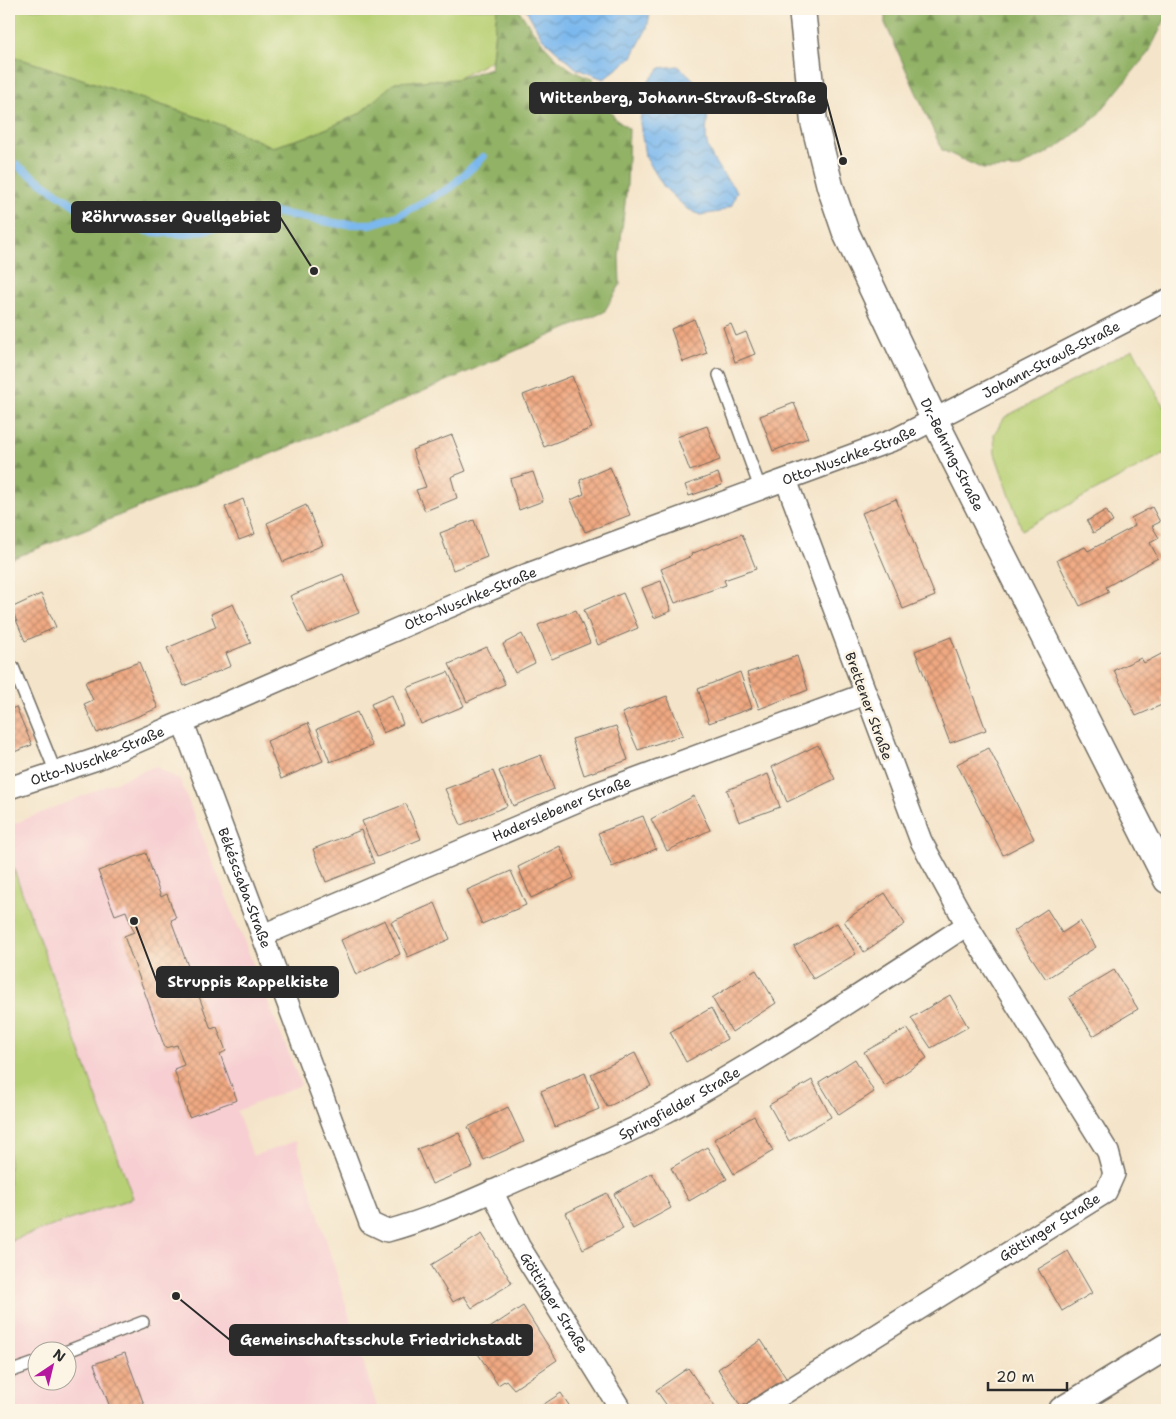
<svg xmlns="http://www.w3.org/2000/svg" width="1176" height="1419" viewBox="0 0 1176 1419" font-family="'Shantell Sans',sans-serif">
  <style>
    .built { fill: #f7cfd2; fill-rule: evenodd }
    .green { fill: #b8d075; stroke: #727e50 }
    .forest { fill: url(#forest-firs); stroke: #5e6e48 }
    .water { fill: url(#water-waves); stroke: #52728c }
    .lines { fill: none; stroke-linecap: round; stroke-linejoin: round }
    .stream { stroke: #7ab8ee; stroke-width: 8 }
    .building { fill: url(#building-cross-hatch) }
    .service-casing { stroke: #716c62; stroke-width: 14 }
    .minor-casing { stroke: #716c62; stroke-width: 24 }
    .tertiary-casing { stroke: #716c62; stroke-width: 29 }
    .service { stroke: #fff; stroke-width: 11 }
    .minor { stroke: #fff; stroke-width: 21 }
    .tertiary { stroke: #fff; stroke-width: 26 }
    .labels { text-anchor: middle; stroke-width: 5; stroke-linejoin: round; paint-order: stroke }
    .street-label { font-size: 14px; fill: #2b2b2b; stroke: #fcf5e5 }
    .leader { fill: none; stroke: #2b2b2b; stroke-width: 2 }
    .callout-dot { fill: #2b2b2b; stroke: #fcf5e5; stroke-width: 2 }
    .callout { fill: #2b2b2b; stroke: #2b2b2b; stroke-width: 2 }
    .callout-label { font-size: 15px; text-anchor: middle; font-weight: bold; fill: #fff }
  </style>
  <defs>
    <pattern id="forest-firs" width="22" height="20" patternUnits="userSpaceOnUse" patternTransform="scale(1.25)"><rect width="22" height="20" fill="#92b266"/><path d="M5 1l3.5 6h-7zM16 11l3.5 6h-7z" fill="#779154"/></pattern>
    <pattern id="water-waves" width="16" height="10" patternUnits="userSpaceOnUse" patternTransform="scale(1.25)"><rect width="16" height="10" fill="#7ab8ee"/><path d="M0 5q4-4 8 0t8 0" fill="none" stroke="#6496c1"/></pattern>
    <pattern id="building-cross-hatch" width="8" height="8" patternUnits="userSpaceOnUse" patternTransform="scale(1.25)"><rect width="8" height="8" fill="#f0a982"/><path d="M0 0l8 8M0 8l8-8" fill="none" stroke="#c38a6b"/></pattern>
  </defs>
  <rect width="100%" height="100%" fill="#fcf5e5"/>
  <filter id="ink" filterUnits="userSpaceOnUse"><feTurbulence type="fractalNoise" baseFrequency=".02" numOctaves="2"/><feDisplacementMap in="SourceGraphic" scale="10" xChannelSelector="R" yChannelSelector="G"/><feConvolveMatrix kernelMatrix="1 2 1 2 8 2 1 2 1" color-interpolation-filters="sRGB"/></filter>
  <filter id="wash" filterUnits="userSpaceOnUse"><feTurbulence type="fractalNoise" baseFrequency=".0096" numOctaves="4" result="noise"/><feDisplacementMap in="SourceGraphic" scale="20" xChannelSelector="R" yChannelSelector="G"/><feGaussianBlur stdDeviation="1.12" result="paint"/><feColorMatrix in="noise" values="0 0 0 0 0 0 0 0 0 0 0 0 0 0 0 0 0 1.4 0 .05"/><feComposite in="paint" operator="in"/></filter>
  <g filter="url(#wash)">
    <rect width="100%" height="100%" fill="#f4e4c9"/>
    <path class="built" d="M155,766L180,780L301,1085L237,1111L253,1156L296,1141L378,1410H9V1241L133,1198L9,856V826ZM38,1352H68V1382H38Z"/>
    <g class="green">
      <polygon points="9,9 497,9 492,60 457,79 395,82 359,114 312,135 273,147 219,124 18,58 9,59"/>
      <polygon points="1133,349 1167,413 1167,452 1022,530 995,454 994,434 1005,417"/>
      <polygon points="9,856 133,1198 9,1241"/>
    </g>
    <g class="forest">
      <path d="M497,9H518C537,37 558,69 592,79L615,119L629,129L627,185L619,257L620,285L604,312L392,405L9,560V59L18,58L219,124L273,147L312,135L359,114L395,82L457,79L491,68Z"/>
      <polygon points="885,9 1167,9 1167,15 1149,52 1095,118 1058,147 1018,168 983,169 942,150 885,23"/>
    </g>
    <g class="water">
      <polygon points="526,9 651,9 647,28 632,57 604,79 577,69 542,38"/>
      <path d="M678,66C692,77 710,93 708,113C707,124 705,134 707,144C712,162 725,177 737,191L732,205L719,212L700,215L686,208L664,187L645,156L640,123L643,88L660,68Z"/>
    </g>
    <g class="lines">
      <polyline class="stream" points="9,160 99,222 152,232 185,234 230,225 267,211 340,224 371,224 397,216 450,188 483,157"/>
    </g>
    <g id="blocks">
      <g class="building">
        <polygon points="694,319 707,353 683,362 671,329"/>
        <polygon points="731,324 736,336 746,332 755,354 735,362 723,327"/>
        <polygon points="572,376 592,428 544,447 523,395"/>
        <polygon points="794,403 808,438 773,451 760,416"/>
        <polygon points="707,426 720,460 690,471 677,437"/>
        <polygon points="452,435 466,471 451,477 457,498 425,511 416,490 426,487 412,450"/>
        <polygon points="610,467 630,515 585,532 571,500 584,494 580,480"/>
        <polygon points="533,472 543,501 519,510 510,479"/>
        <polygon points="718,473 722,485 689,496 685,485"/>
        <polygon points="243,499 255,534 239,540 225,507"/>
        <polygon points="896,499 935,596 903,609 862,513"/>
        <polygon points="306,505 323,545 283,562 267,523"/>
        <polygon points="1152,507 1160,522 1152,526 1159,538 1150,543 1158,558 1106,587 1109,592 1080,606 1057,560 1085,547 1088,551 1135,526 1131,518"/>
        <polygon points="1106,510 1113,522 1093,533 1087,521"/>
        <polygon points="474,520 487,557 453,570 440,533"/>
        <polygon points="742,534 756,569 724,580 726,585 675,603 661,569 692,556 691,554"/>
        <polygon points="343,574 359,613 308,633 290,596"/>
        <polygon points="661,581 671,611 654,618 642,588"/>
        <polygon points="623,593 638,628 598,645 584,610"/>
        <polygon points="41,594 56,627 25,641 11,608"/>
        <polygon points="233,604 251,643 226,653 231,666 184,686 167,648 216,627 211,614"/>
        <polygon points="576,610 590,643 552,659 538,625"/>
        <polygon points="522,634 535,663 515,673 503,644"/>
        <polygon points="951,637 986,730 950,743 915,651"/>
        <polygon points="487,647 505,684 467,702 449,664"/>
        <polygon points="1167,651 1167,695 1161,698 1164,704 1136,716 1114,670 1141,658 1144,663"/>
        <polygon points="797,656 808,690 759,709 747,673"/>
        <polygon points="139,662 158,708 97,733 84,704 93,700 85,682"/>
        <polygon points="448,672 464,706 421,724 407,688"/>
        <polygon points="740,672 752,708 709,723 698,689"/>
        <polygon points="392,695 403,724 383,733 371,704"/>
        <polygon points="667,696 683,735 638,750 622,713"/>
        <polygon points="16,707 32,745 9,754 9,710"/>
        <polygon points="357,712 372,746 330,762 317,729"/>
        <polygon points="308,723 323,761 281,779 267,741"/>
        <polygon points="616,726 628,760 584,775 572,739"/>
        <polygon points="818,745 835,779 787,802 772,767"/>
        <polygon points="989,748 1034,839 1003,855 957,764"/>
        <polygon points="541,755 554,789 513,806 499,771"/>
        <polygon points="493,771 507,806 461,825 445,789"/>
        <polygon points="768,774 780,807 739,822 727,790"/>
        <polygon points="694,796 710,830 667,851 651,819"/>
        <polygon points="406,804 421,839 377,857 362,821"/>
        <polygon points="643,816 656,849 612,867 598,833"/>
        <polygon points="361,830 374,863 326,882 313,849"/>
        <polygon points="560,846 574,878 531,898 518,867"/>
        <polygon points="146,853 161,897 167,894 176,918 171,920 211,1029 217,1027 226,1051 220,1054 237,1100 189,1117 174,1069 184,1065 177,1045 165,1048 124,936 134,932 126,911 115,915 98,871"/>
        <polygon points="511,871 526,905 482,924 467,890"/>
        <polygon points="885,893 905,924 864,952 844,921"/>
        <polygon points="435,903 450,939 408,957 391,922"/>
        <polygon points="1047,909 1062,933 1080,921 1096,947 1046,979 1014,931"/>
        <polygon points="385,920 400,954 356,975 341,940"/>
        <polygon points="837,923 856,954 813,979 794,947"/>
        <polygon points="756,970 776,1003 732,1032 712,998"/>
        <polygon points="1114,970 1138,1009 1093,1036 1069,997"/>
        <polygon points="950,995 968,1027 931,1048 911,1018"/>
        <polygon points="711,1008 727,1039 686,1062 670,1032"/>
        <polygon points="907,1028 927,1058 885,1086 864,1052"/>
        <polygon points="635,1053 651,1086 607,1107 591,1074"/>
        <polygon points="855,1059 874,1092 839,1115 819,1082"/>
        <polygon points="585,1073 599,1109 555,1127 541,1091"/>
        <polygon points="812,1080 831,1117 789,1141 769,1105"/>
        <polygon points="508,1107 524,1142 484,1160 468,1127"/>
        <polygon points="754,1116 773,1151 734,1174 714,1139"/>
        <polygon points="459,1133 473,1167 432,1184 417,1149"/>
        <polygon points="707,1147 727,1179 689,1201 671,1168"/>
        <polygon points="652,1173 671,1208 633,1229 614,1194"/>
        <polygon points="607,1193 623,1229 583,1249 566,1213"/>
        <polygon points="482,1234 512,1283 472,1308 464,1296 453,1302 431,1265"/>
        <polygon points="1068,1251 1092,1293 1062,1311 1038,1269"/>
        <polygon points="523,1306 557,1360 514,1389 506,1380 498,1385 470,1341"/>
        <polygon points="761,1340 786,1378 741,1407 718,1369"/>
        <polygon points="125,1353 146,1410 111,1410 94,1364"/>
        <polygon points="688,1368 717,1410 670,1410 656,1390"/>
        <polygon points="561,1393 572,1410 535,1410"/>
      </g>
    </g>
  </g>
  <g filter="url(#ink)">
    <use href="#blocks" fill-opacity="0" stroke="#716c62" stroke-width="1"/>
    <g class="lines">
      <defs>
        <g id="service">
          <polyline points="719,375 760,488"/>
          <polyline points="13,667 56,773"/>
          <polyline points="65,1352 143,1322"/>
          <polyline points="9,1372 38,1362"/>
        </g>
        <g id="minor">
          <path id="s1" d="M183,723L370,1223L387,1231C436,1218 481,1196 527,1176C575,1155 623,1136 668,1111C771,1054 869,989 967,925"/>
          <path id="s2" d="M9,788L97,759L432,614L528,574L896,439L1167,300"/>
          <path id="s3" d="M263,935L594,794L865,694"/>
          <path id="s4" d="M492,1191L519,1246L621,1410"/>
          <path id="s5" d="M757,1410L1106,1192L1114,1174L1108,1152L967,925L921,841L786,480"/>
        </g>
        <g id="tertiary">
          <path id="s6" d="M802,9L814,122L830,186L846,233L934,419L1167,880"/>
          <polyline points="1062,1410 1167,1346"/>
        </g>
      </defs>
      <use href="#service" class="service-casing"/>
      <use href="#minor" class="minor-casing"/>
      <use href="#tertiary" class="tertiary-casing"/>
      <use href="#service" class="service"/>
      <use href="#minor" class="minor"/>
      <use href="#tertiary" class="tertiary"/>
    </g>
  </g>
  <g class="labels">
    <g class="street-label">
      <text dy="5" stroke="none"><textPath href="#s2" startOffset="1128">Johann-Strauß-Straße</textPath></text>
      <text dy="5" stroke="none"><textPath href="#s2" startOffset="904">Otto-Nuschke-Straße</textPath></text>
      <text dy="5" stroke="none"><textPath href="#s6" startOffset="475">Dr.-Behring-Straße</textPath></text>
      <text dy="5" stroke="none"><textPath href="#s2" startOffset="499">Otto-Nuschke-Straße</textPath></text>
      <text transform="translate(869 706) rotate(70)" y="5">Brettener Straße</text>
      <text dy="5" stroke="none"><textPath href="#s2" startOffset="94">Otto-Nuschke-Straße</textPath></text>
      <text dy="5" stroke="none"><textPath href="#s3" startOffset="324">Haderslebener Straße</textPath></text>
      <text dy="5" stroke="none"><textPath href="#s1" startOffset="176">Békéscsaba-Straße</textPath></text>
      <text dy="5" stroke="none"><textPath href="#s1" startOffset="872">Springfielder Straße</textPath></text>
      <text dy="5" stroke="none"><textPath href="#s5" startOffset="345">Göttinger Straße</textPath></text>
      <text dy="5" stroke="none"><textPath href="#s4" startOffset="128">Göttinger Straße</textPath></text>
    </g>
  </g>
  <path class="leader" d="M843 161L826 98M314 271L280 217M134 921L157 982M176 1296L230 1340"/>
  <g class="callout-dot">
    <circle cx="843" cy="161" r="5"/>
    <circle cx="314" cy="271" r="5"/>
    <circle cx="134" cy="921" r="5"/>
    <circle cx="176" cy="1296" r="5"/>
  </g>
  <g class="callout">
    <rect x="530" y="83" width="296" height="30" rx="5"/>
    <rect x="72" y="202" width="208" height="30" rx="5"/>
    <rect x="157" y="967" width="181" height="30" rx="5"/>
    <rect x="230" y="1325" width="302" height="30" rx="5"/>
  </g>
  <g class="callout-label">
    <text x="678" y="103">Wittenberg, Johann-Strauß-Straße</text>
    <text x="176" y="222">Röhrwasser Quellgebiet</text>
    <text x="248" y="987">Struppis Rappelkiste</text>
    <text x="381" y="1345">Gemeinschaftsschule Friedrichstadt</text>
  </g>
  <rect width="1176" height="1419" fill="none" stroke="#fcf5e5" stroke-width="30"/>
  <g transform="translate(52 1366) rotate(35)"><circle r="24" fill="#fcf5e5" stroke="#a8a49b"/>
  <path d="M0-4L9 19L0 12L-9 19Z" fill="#b5179e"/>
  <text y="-8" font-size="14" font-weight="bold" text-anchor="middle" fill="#2b2b2b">N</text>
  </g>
  <path d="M988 1382v8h79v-8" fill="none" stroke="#2b2b2b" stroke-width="2.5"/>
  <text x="996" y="1382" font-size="15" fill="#2b2b2b" stroke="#fcf5e5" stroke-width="4" paint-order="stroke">20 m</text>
</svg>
